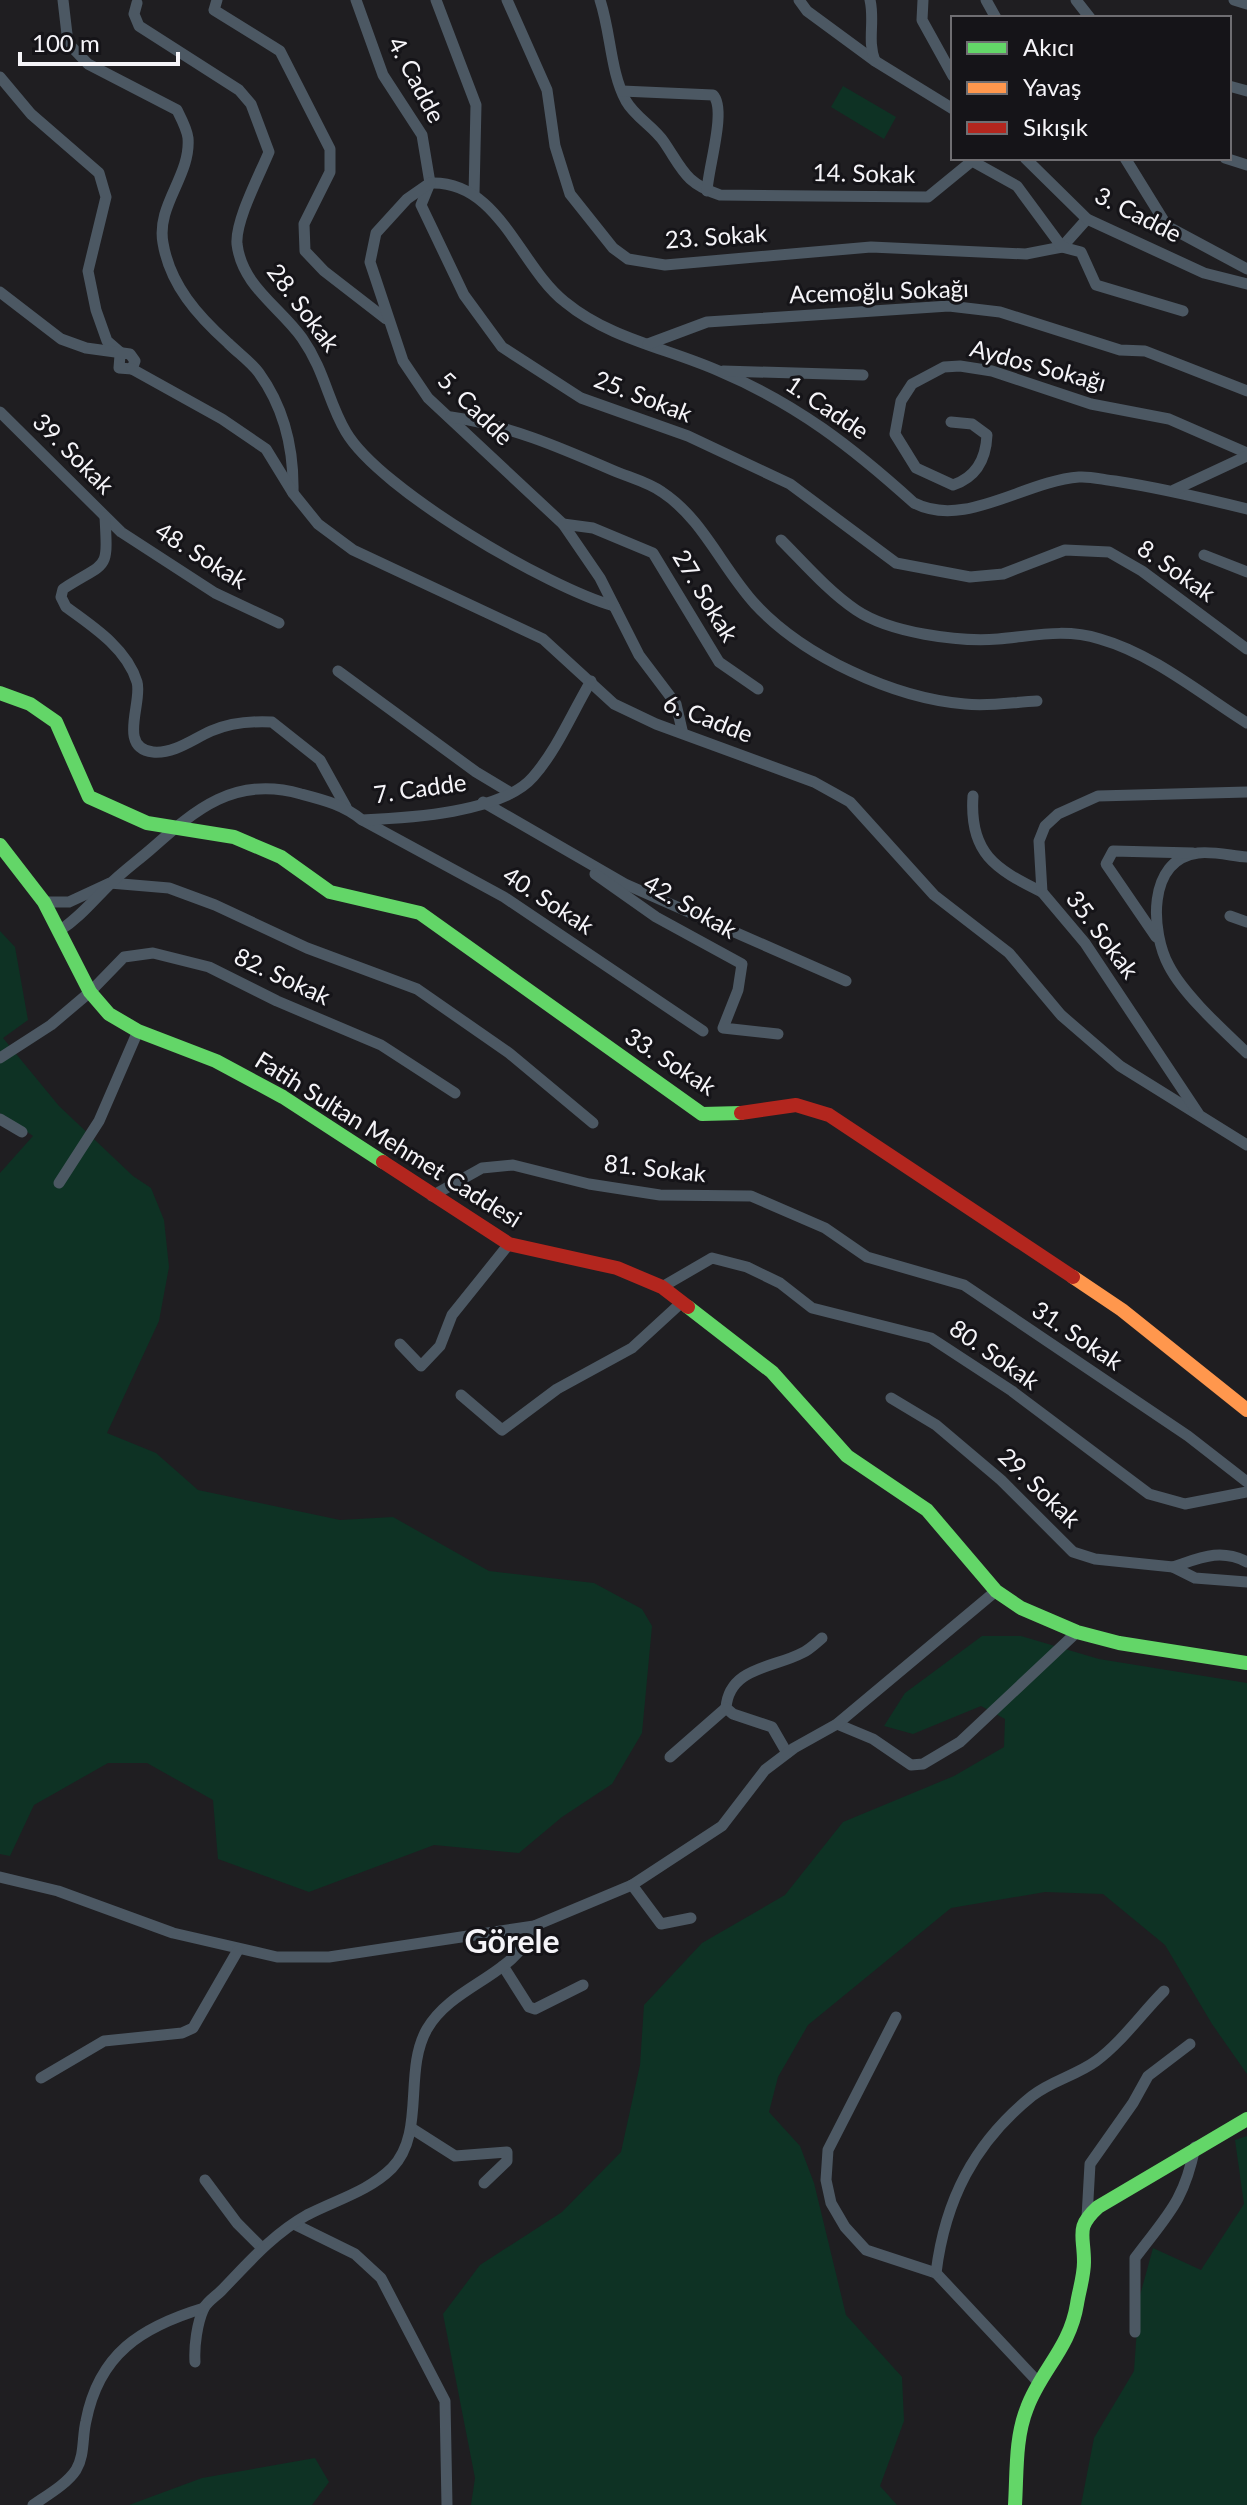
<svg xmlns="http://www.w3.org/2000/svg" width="1247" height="2505" viewBox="0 0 1247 2505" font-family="Lato,sans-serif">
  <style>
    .green { fill: #0e3224 }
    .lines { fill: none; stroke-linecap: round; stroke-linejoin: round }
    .street { stroke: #4c5863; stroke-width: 11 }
    .fast { stroke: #63d668; stroke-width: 14 }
    .slow { stroke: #ff974d; stroke-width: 14 }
    .jam { stroke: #b3261e; stroke-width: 14 }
    .labels { text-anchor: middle; stroke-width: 6; stroke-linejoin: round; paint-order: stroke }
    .street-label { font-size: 24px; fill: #f5f4f8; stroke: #151418 }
    .district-label { font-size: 32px; font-weight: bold; fill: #f5f4f8; stroke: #151418 }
  </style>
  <rect width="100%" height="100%" fill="#1f1e21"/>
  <g class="green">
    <polygon points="843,86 896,117 884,139 831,107"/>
    <polygon points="0,931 15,947 28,1020 3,1038 59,1106 133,1176 151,1188 164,1220 169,1267 159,1321 107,1433 156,1453 198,1490 340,1520 393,1517 489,1571 594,1583 642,1609 652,1626 642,1733 612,1784 562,1817 519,1853 434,1845 309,1892 218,1859 213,1800 147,1763 108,1763 34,1805 10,1856 0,1854 0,1173 33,1136 0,1113"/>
    <polygon points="982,1636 1021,1636 1099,1659 1247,1683 1247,2074 1212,2024 1165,1945 1103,1894 1045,1892 951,1908 808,2025 778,2077 769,2112 800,2146 814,2183 846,2315 902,2377 904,2421 880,2486 897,2505 471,2505 475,2478 443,2314 480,2265 562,2212 621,2152 640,2065 644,2005 702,1943 785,1895 843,1822 954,1776 1004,1747 1005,1719 981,1706 913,1734 884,1726 905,1693"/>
    <polygon points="1247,2136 1247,2505 1081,2505 1094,2438 1134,2371 1139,2299 1153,2248 1201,2270 1244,2204 1235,2140"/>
    <polygon points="315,2458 329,2482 312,2505 129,2505 202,2478"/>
  </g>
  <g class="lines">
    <g class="street">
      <path d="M63,0L68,43L88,64L177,110C181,118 187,129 188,138C191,176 156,205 163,243C170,285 198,316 228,343C238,353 251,362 259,373C285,409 294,449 293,493"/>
      <polyline points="217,0 214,10 280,51 330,149 330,172 304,224 305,251 324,271 386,319"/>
      <polyline points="356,0 383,75 422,135 430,183"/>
      <polyline points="436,0 476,105 474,194"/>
      <polyline points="507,0 547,90 555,146 570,194 613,248 628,259 665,265 871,247 1026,254 1062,247 1087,219"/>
      <path d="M600,0C611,33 610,71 626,101C635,117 654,127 664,142C683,170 685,183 720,195L928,197L972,161L1017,186L1062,247L1081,252L1096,285L1183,311"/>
      <polyline points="799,0 807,11 875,61 953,109"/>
      <path d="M870,0C875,21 867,41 875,61"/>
      <polyline points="923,0 922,20 953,76"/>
      <polyline points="986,0 996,18"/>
      <polyline points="1076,0 1090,18"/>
      <polyline points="1234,0 1247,4"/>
      <path d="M137,3L134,14L139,26L239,90L251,104L269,152C260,174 235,221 237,244C242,286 280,307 302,338C325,371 328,402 346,432C380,490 549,588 614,606"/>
      <polyline points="0,77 31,114 99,173 106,197 88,271 96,310 107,341 122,354"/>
      <polyline points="1229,86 1247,91"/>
      <path d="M622,91L713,95C727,109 708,168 707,191"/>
      <polyline points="1025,158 1087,219 1204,273 1247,284"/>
      <polyline points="1125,158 1167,226 1247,269"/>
      <polyline points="1225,158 1247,165"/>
      <polyline points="430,183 421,205 464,295 502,347 581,398 688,436 790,484 896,563 970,577 1003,574 1065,550 1109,552 1142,571 1247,649"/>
      <path d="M430,183C499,180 519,266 565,302C610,339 667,348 719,371C797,404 852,447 914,503C965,529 1024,481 1079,477C1090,476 1104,480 1115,481C1160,488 1203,498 1247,509"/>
      <polyline points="430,183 407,199 376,233 370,262 403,361 428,398 563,524 600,578 639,655 676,704 682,730"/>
      <polyline points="0,292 61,339 86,348 130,354 135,361 132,369 119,368 120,355"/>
      <polyline points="648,344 707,322 949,306 1000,312 1120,350 1145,351 1247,391"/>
      <polyline points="132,369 222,419 266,449 293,493 318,524 353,550 543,639 614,704 656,724 814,782 850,802 934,895 1009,953 1061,1015 1120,1066 1247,1145"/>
      <polyline points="723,371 863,375"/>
      <polyline points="0,412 121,532 215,593 279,623"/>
      <path d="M451,417C508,425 559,447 612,470C628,477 648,482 662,492C703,519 722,568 755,604C803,656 893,698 965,704C988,707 1014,702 1037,701"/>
      <path d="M951,422L972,424L987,435C986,458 977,477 953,485L916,468L895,434L901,401L912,384L944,367L960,366L992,371L1091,404L1169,419L1247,453"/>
      <polyline points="1174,490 1247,456"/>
      <path d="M105,517C108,573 108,560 63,589L61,597L66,607C94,627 127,649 137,682C143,702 117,748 153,752C174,754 193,739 211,731C230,723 252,721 272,722L320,760L346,807"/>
      <polyline points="563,524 593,528 653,553 719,662 758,689"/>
      <path d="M781,540C804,563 829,592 856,610C890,633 958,642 998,639C1034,636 1064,628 1100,639C1153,654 1201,694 1247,723"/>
      <polyline points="1204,555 1247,572"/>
      <polyline points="338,671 476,772 511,793"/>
      <path d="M973,796C969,853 995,869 1042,892"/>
      <polyline points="483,802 625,884 846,981"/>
      <polyline points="364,821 504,897 703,1031"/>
      <path d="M1247,857C1232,856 1213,851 1198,853C1146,860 1151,933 1169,966C1184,995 1223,1030 1247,1053"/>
      <polyline points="595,874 656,917 742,964 738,990 723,1028 778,1034"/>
      <polyline points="44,902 69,902 110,883 169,888 215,905 307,948 417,989 509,1053 593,1123"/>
      <polyline points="1230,916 1247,922"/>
      <path d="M59,931C79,918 92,902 108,886C121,873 136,862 150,850C196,809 235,775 301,794C324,800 344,805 362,820C408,818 502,813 533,777C557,750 573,711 591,681"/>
      <polyline points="1156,937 1106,864 1113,851 1193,853"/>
      <polyline points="0,1058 51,1025 90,992 124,957 153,953 209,967 277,1001 381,1045 455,1093"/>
      <polyline points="1198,1113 1085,943 1042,892 1039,841 1045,826 1058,814 1098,796 1247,792"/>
      <polyline points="0,1119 22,1132"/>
      <polyline points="59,1183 99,1121 138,1031"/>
      <polyline points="432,1196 482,1168 513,1165 589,1184 660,1195 751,1196 825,1228 867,1257 964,1285 1188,1436 1247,1482"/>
      <polyline points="662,1287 712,1258 747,1267 780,1283 812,1308 931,1338 1012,1391 1149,1494 1185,1504 1247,1492"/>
      <polyline points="400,1344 421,1366 440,1346 452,1315 509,1244"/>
      <polyline points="461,1395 502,1430 557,1389 632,1348 681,1303"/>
      <polyline points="891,1398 936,1425 1001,1480 1073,1552 1095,1559 1173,1567 1195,1578 1247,1582"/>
      <path d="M1173,1567C1200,1558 1220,1548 1247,1562"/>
      <polyline points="837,1724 873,1739 911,1765 923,1764 960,1742 1077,1632"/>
      <path d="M787,1753L772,1727L733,1714L726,1708C729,1667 774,1668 802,1653C809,1650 816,1643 822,1638"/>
      <polyline points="670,1757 726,1708"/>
      <polyline points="0,1877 58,1891 173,1933 277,1957 329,1957 534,1926 632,1885 722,1826 765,1770 794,1748 837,1724 996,1591"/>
      <polyline points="632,1885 661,1924 691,1918"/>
      <polyline points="503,1966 529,2007 535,2009 583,1985"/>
      <polyline points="896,2017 828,2150 826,2180 831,2203 845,2227 866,2250 936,2273 1039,2383"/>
      <polyline points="41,2078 104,2041 182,2033 193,2028 238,1950"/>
      <polyline points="411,2128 455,2156 507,2152 507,2161 484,2183"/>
      <polyline points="205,2180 237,2223 262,2248"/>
      <polyline points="1087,2217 1090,2164 1133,2103 1148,2076 1190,2044"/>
      <polyline points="294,2224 355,2254 381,2278 445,2401 447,2505"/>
      <path d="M936,2273C945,2200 974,2143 1032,2096C1051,2081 1077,2075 1096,2061C1121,2043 1142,2013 1164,1991"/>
      <path d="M1135,2332V2258C1167,2215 1184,2202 1195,2147"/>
      <path d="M195,2362C194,2346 197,2323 204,2308C207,2302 216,2296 221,2291C248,2263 273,2234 307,2215C336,2200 369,2191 392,2168C426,2133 403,2071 427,2029C453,1984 517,1976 534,1926"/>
      <path d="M33,2505C46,2496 67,2484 76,2470C85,2455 82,2437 86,2421C99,2354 141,2327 204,2308"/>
    </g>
    <g class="fast">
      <polyline points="0,693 30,704 56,722 89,797 147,823 234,837 281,857 330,892 420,913 702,1114 741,1113"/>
      <polyline points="0,845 44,902 90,992 109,1014 138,1031 216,1061 283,1097 383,1162"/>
      <polyline points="688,1307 772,1372 847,1456 927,1510 996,1591 1021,1608 1077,1632 1119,1643 1247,1663"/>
      <path d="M1015,2505C1017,2473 1015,2438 1027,2408C1041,2370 1070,2348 1077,2304C1079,2291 1084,2276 1084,2262C1084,2234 1075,2228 1098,2207L1247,2119"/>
    </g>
    <polyline class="slow" points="1073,1277 1122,1310 1247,1410"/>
    <g class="jam">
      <polyline points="741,1113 796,1105 829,1115 1073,1277"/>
      <polyline points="383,1162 509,1244 617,1268 662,1287 688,1307"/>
    </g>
  </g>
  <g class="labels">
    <g class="street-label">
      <text transform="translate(416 80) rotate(62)" y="8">4. Cadde</text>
      <text transform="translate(864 174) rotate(1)" y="8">14. Sokak</text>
      <text transform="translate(1138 215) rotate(27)" y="8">3. Cadde</text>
      <text transform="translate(716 237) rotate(-4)" y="8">23. Sokak</text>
      <text transform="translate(879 292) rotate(-2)" y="8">Acemoğlu Sokağı</text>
      <text transform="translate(303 308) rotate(53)" y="8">28. Sokak</text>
      <text transform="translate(1038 366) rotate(15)" y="8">Aydos Sokağı</text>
      <text transform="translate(643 397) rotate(21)" y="8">25. Sokak</text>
      <text transform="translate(827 408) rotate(34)" y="8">1. Cadde</text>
      <text transform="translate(475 409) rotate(44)" y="8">5. Cadde</text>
      <text transform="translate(73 454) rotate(45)" y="8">39. Sokak</text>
      <text transform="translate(201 556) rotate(32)" y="8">48. Sokak</text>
      <text transform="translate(1176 571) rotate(35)" y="8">8. Sokak</text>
      <text transform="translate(705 596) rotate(59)" y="8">27. Sokak</text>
      <text transform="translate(708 719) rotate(21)" y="8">6. Cadde</text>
      <text transform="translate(420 789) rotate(-8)" y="8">7. Cadde</text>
      <text transform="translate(548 901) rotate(33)" y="8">40. Sokak</text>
      <text transform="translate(690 907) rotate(30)" y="8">42. Sokak</text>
      <text transform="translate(1102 935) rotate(53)" y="8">35. Sokak</text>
      <text transform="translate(282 977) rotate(25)" y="8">82. Sokak</text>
      <text transform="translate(670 1062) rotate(33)" y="8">33. Sokak</text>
      <text transform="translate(388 1140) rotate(32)" y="8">Fatih Sultan Mehmet Caddesi</text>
      <text transform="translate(655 1169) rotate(6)" y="8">81. Sokak</text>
      <text transform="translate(1077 1336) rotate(34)" y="8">31. Sokak</text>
      <text transform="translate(994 1355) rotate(35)" y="8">80. Sokak</text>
      <text transform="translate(1039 1488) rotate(44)" y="8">29. Sokak</text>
    </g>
    <g class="district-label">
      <text x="512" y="1953">Görele</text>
    </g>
  </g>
  <rect x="951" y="16" width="280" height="144" fill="#151418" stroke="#6f6e72" stroke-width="2"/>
  <rect x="967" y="42" width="40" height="12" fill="#63d668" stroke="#6f6e72" stroke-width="2"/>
  <text x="1023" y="56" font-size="24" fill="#f5f4f8">Akıcı</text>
  <rect x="967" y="82" width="40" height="12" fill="#ff974d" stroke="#6f6e72" stroke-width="2"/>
  <text x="1023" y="96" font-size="24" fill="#f5f4f8">Yavaş</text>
  <rect x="967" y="122" width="40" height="12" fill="#b3261e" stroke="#6f6e72" stroke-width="2"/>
  <text x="1023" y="136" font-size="24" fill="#f5f4f8">Sıkışık</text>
  <path d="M20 52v12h158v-12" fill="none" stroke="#f5f4f8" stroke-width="4"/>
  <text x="32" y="52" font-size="24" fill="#f5f4f8" stroke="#151418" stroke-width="6" paint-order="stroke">100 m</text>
</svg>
